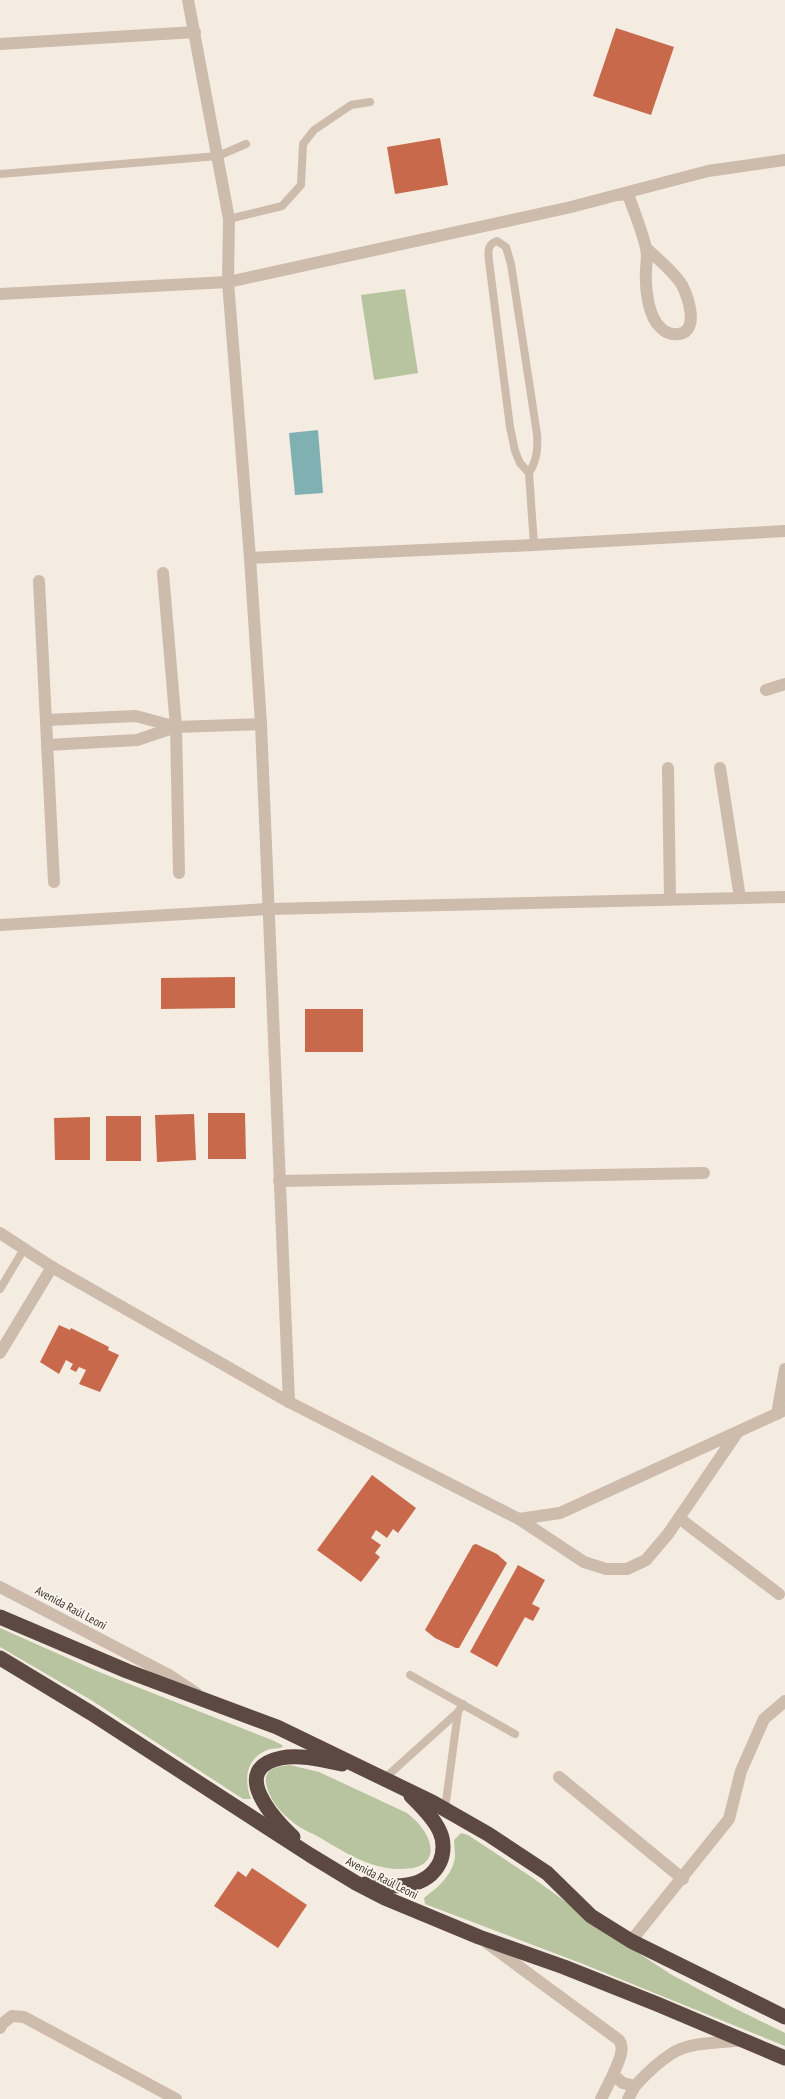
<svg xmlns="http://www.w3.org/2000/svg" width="785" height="2099" viewBox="0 0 785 2099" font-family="'PT Sans Narrow',sans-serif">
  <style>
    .green { fill: #b8c4a0 }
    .water { fill: #7fb0b2 }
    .building { fill: #c8694b }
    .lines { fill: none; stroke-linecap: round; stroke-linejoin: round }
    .lane { stroke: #cdbbac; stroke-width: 8 }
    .street { stroke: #cdbbac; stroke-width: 12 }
    .highway { stroke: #5c4a42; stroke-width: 15 }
    .labels { text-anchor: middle; stroke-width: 4; stroke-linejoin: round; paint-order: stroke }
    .street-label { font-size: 12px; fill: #3b302b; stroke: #fbf5ee }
  </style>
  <rect width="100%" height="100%" fill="#f4ebe1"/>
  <g class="green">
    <polygon points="405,289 418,373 374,380 361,295"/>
    <path d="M0,1628L99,1672L272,1740L282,1745L283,1747C278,1749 272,1748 267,1750C245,1759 244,1781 251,1799H243L91,1700L0,1647Z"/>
    <path d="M290,1765L319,1772L407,1813C435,1834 445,1871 398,1869C367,1868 343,1851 317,1836C307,1831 296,1826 288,1818C278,1810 268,1796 266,1783C264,1768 279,1766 290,1765Z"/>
    <path d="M461,1833L468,1835L530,1876L623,1943L672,1975L732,2007L785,2033V2046L583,1964L425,1904L424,1898C437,1888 453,1875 455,1857C455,1851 454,1846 454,1840Z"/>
  </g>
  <polygon class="water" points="318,430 323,493 295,495 289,433"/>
  <g class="building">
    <polygon points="616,28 674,47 651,115 593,96"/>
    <polygon points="440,138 448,185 395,194 387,147"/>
    <polygon points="235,977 235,1008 161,1009 161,978"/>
    <rect x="305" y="1009" width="58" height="43"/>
    <polygon points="208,1113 245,1113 246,1159 208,1159"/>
    <polygon points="194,1114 196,1160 157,1162 155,1115"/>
    <rect x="106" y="1116" width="35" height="45"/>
    <polygon points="90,1117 90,1160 55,1160 54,1118"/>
    <polygon points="59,1325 70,1330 71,1328 109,1347 108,1350 119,1355 100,1392 79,1384 86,1370 79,1367 76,1372 70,1369 73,1364 66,1360 59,1374 40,1362"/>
    <polygon points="372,1475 416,1508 398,1533 393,1529 387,1538 376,1530 371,1538 381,1545 375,1553 380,1557 361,1582 317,1550"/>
    <polygon points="476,1544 497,1554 507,1563 459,1648 456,1648 435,1638 425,1630 473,1545"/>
    <polygon points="518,1565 545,1580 532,1604 540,1608 533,1621 525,1617 497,1667 470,1652"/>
    <polygon points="252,1868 307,1905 278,1948 214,1906 238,1871 246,1877"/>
  </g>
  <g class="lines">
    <g class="lane">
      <polyline points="0,174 218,156 246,144"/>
      <polyline points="229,219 282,206 301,185 303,144 314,130 351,105 370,102"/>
      <path d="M529,473C537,460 538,449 537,434L511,264L506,247L497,241C487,244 488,252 489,261L510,427L515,451L520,463L529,473L534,545"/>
      <polyline points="0,1289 24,1249"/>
      <polyline points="410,1675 515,1734"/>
      <polyline points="385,1778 458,1712 463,1704"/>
      <polyline points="445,1809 458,1712"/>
    </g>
    <g class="street">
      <polyline points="188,0 229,219 228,282 250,558 261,724 289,1402"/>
      <polyline points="0,44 195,32"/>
      <path d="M618,195L628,194C634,212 642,230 646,248C648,255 646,264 646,271C645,288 648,317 661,328C666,333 672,335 679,334C700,331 688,297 682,285C673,271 659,260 647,249"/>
      <polyline points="0,294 228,282 571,207 708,171 785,160"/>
      <polyline points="250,558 534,545 785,531"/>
      <polyline points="163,573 176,727 179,873"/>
      <polyline points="39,581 54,882"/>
      <polyline points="766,690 785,684"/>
      <polyline points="46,720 136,716 176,727"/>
      <polyline points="47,745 137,740 176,727 261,724"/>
      <polyline points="668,768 670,899"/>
      <polyline points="720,768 740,898"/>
      <polyline points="0,925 268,909 785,897"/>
      <polyline points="279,1181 704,1173"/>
      <polyline points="0,1233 52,1267 289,1402 519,1519 584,1562 606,1569 627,1569 646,1560 668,1534 737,1433"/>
      <polyline points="0,1353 52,1267"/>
      <polyline points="777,1414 785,1369"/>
      <polyline points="679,1518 779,1594"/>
      <polyline points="519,1519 560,1513 785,1410"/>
      <polyline points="0,1587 169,1675 196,1693"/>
      <polyline points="559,1777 683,1879"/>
      <polyline points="631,1941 729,1819 741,1771 764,1719 785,1701"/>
      <path d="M487,1943L619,2040C626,2050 617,2064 613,2075L623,2083L635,2086C646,2074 657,2063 671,2054C691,2041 721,2043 744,2040"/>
      <polyline points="0,2028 3,2023 12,2016 24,2017 176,2099"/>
      <polyline points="601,2099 613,2075"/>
      <polyline points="628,2099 635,2086"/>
    </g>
    <g class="highway">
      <polyline points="0,1617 127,1671 277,1727 432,1802 488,1834 547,1873 591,1916 631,1941 785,2017"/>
      <polyline points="0,1658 91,1713 310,1855 356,1883 385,1898 479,1937 564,1967 657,2004 785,2058"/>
      <path d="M293,1837C274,1819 228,1769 281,1758C300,1754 323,1760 342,1764"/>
      <path d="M365,1884C392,1887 426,1891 440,1862C444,1853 444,1841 440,1832C434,1818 421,1806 411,1796"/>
    </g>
  </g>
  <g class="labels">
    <g class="street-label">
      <text transform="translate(71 1608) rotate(28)" y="4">Avenida Raúl Leoni</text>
      <text transform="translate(382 1878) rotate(27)" y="4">Avenida Raúl Leoni</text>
    </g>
  </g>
</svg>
